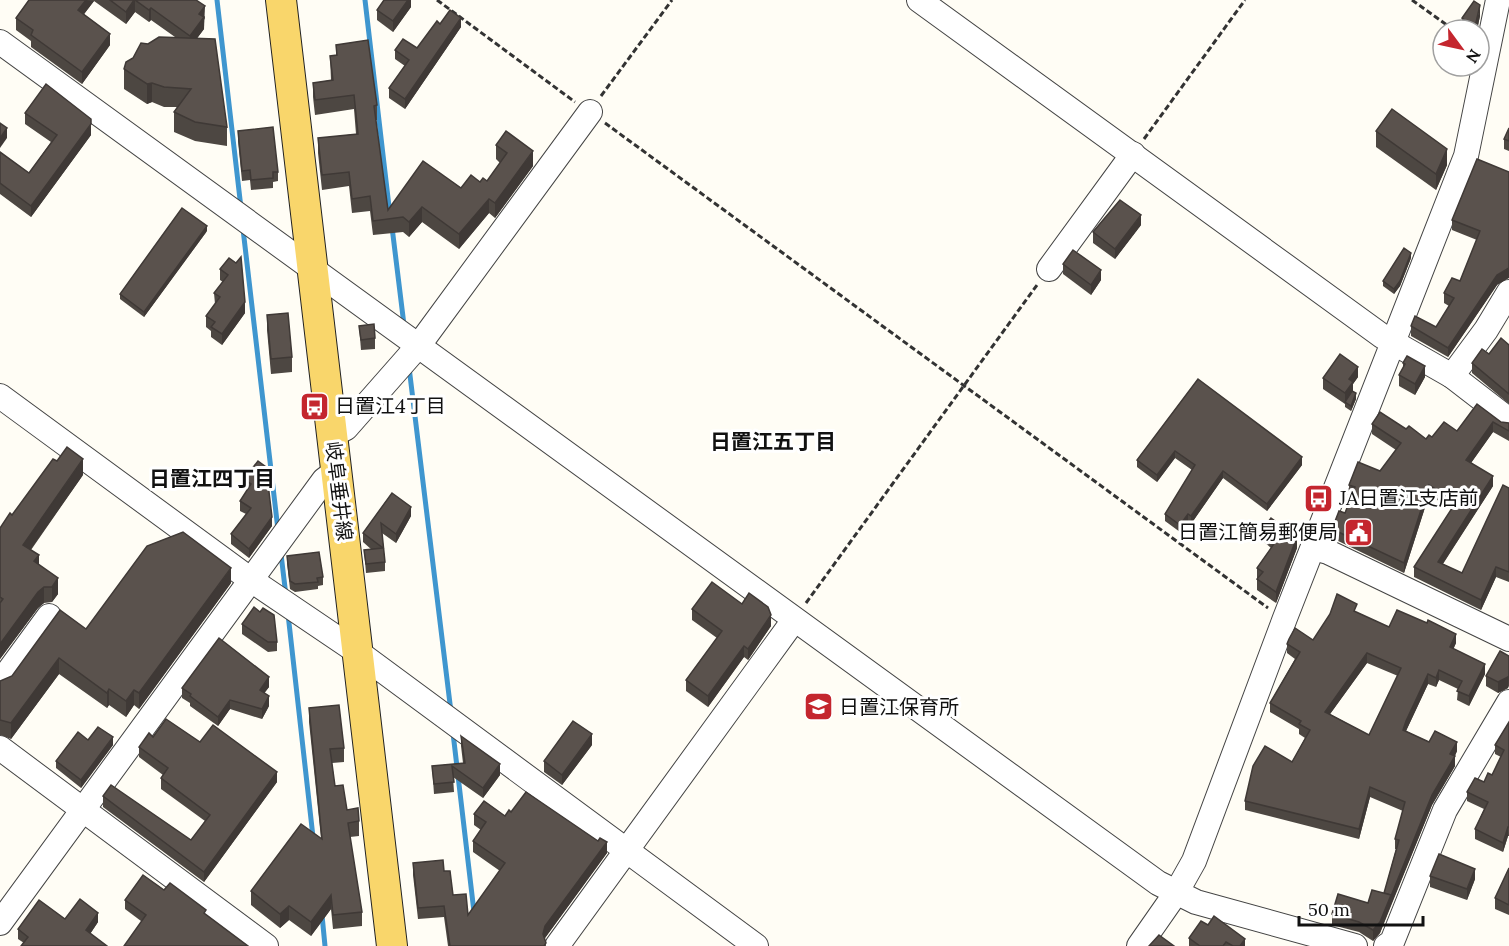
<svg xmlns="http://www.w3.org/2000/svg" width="1509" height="946" viewBox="0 0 1509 946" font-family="Lora,'Noto Sans JP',serif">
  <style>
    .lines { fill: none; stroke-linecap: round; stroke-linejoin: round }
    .stream { stroke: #3f96cf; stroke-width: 5 }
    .minor-casing { stroke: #444; stroke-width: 26 }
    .major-casing { stroke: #222; stroke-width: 32 }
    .path { stroke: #333; stroke-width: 3; stroke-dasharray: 6 3; stroke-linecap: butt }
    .minor { stroke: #fff; stroke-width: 24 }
    .major { stroke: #f9d66b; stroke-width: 30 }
    .wall { fill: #4d4742; fill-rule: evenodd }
    .shaded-wall { fill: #3f3936 }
    .building { fill: #5a524d; stroke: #3f3936; stroke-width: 1.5; fill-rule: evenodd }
    .labels { text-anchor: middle; stroke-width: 6; stroke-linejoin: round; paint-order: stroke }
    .poi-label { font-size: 20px; fill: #111; stroke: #fff; text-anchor: start }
    .street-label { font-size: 20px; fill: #111; stroke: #fff }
    .neighbourhood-label { font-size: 21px; font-weight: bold; fill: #111; stroke: #fff }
  </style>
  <rect width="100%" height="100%" fill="#fffdf5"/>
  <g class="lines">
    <g class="stream">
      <polyline points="217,0 241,208"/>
      <polyline points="365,0 390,215"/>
      <polyline points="392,227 404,325"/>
      <polyline points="243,229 278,530"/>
      <polyline points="409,367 451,712"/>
      <polyline points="281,554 286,596"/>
      <polyline points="288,614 313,837"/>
      <polyline points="453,733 474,912"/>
      <polyline points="322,915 325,946"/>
    </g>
    <defs>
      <g id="minor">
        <polyline points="919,0 1382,336 1452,376 1509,420"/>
        <polyline points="0,42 1158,883 1196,902 1355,946"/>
        <polyline points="1049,269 1133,154"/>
        <polyline points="1452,376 1486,330 1509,292"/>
        <polyline points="0,396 251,580 359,653 756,946"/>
        <polyline points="332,435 346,428 419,345 590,112"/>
        <polyline points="1313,548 1328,552 1509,639"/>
        <polyline points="0,683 49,616"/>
        <polyline points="0,748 266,946"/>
        <polyline points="0,923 324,480 336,471"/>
        <polyline points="557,946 794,620"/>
        <polyline points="1139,946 1176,893 1194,861 1285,618 1466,156 1498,0"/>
        <polyline points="1386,946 1392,942 1445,810 1509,702"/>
      </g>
      <polyline id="major" points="281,0 392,946"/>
    </defs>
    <use href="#minor" class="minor-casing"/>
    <use href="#major" class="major-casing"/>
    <g class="path">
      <polyline points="437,0 575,102"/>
      <polyline points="1412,0 1454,30"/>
      <polyline points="601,96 672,0"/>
      <polyline points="605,123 1268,608"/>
      <polyline points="1144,139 1245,0"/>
      <polyline points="806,603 1037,285"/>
    </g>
    <use href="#minor" class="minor"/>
    <use href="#major" class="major"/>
  </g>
  <g class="wall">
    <polygon points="29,0 196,0 205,18 204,20 204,29 197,38 227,127 227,146 195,141 174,132 174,112 177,107 164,107 152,102 147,104 124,89 124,69 133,58 148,44 175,37 151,20 149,22 135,12 126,24 94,1 84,14 110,45 82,84 31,47 31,41 16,30 16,18"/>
    <polygon points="411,0 411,7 393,32 377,20 377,10"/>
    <polygon points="1480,16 1477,30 1464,30 1462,29 1462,18"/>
    <polygon points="440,24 461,27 405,109 389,98 389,88 405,66 395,59 395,50 417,48"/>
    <polygon points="336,45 377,105 377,120 376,120 388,210 487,181 500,163 496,159 496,145 533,166 495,218 489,213 459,249 422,222 409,237 403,232 373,235 370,211 352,213 349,186 322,190 318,153 318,138 356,134 354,109 315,115 313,97 313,83 331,80 330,56 336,55"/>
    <polygon points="25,113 91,135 31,217 0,194 0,152 29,173 51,142 25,124"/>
    <polygon points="1509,128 1509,151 1504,149 1504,139"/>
    <polygon points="238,131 278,172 278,181 273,182 273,188 251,190 250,180 242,181 238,141"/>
    <polygon points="1376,131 1447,165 1436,190 1376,147"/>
    <polygon points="1509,172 1497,285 1448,357 1411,336 1411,326 1436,327 1449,306 1444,303 1444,293 1460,281 1477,240 1452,230 1452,220"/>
    <polygon points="1141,225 1115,259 1093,243 1093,232"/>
    <polygon points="207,231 144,317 120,299 120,294"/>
    <polygon points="229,258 245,313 222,345 211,337 211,331 206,327 206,316 215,304 214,293 223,282 220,280 220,269"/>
    <polygon points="1411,258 1400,286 1394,294 1383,286 1383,281"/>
    <polygon points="1063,264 1101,280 1091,295 1063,274"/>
    <polygon points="267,315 292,357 292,372 271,374 267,330"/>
    <polygon points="359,326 375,338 375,349 361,350"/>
    <polygon points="1509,345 1509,404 1472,373 1472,363"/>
    <polygon points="1403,363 1425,377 1415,395 1399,386 1399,375 1403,368"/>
    <polygon points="1358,377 1353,384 1353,392 1356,399 1351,411 1345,407 1345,404 1323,389 1323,378"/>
    <polygon points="1198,379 1302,465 1267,511 1223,478 1191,524 1188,521 1180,532 1165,521 1165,514 1192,470 1175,458 1157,482 1137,467 1137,460"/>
    <polygon points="1477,404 1501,422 1509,423 1509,441 1493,432 1471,463 1493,486 1443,564 1462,573 1509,488 1509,582 1496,577 1481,610 1414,577 1414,567 1452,509 1429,495 1404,573 1332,538 1332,529 1345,513 1352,495 1349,494 1349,485 1380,471 1396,450 1372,434 1372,424 1406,429 1426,439 1457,431"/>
    <polygon points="258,461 272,526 249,558 231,544 231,534 246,514 240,511 240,501 247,491 244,489 244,479"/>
    <polygon points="83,475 31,550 39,565 58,594 52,602 44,603 38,608 0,659 0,528 12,515"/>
    <polygon points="392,493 411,516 396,543 382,533 385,562 385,571 366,573 364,550 372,550 363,542 363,533"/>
    <polygon points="1262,530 1297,548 1276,603 1257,590 1257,568 1271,548 1262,540"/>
    <polygon points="287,556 323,577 323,585 318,586 318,589 295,592 290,589 287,563"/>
    <polygon points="231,583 139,709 134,705 126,717 109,705 107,708 59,674 11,739 0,735 0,681 12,676 86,629"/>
    <polygon points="692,609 771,626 748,660 744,657 708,707 686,691 686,680 717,638 692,620"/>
    <path d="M1357,613L1389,627L1456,643L1453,649L1485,674L1469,706L1457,700L1458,689L1439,680L1436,687L1428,684L1406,731L1429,742L1457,751L1455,756V766L1432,805L1380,933L1373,941L1359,932L1332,925V914L1368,903L1384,893L1396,849H1395V839L1403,811L1370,797L1359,839L1245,810V801L1292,762L1305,738L1299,734V729L1270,712V703L1295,659L1287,653V644L1313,640ZM1367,663L1398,676L1369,735L1330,714Z"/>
    <polygon points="242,624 277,642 277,651 268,652 242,634"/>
    <polygon points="1509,656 1509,686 1508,688 1498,693 1486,686 1486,676"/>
    <polygon points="269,687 264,693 269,706 262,719 230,709 218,726 190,706 190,703 182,698 182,688"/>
    <polygon points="309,708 344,748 344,762 332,763 335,786 347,810 359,821 359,836 350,837 362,912 362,926 333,929 331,909 311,936 289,920 280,928 251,905 251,891 321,838 309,722"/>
    <polygon points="1509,722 1509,836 1508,836 1503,852 1475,839 1475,829 1484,809 1467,801 1467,792 1484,782 1492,775 1501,757 1495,754 1495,745"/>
    <polygon points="461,736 500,775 483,798 453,777 454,792 434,794 432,766 463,763 461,746"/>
    <polygon points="153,737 200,742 277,782 204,882 103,807 103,796 191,840 205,821 161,789 161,778 163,775 139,757 139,747"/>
    <polygon points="88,740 113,745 81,788 56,768 56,761"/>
    <polygon points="592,745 562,785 544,772 544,761"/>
    <polygon points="511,812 607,853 545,938 545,940 546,946 448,946 444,917 418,919 413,875 413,863 444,871 453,895 468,915 500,871 473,852 473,841 481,830 474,825 474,814 505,816"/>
    <polygon points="1509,868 1509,915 1495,909 1495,898"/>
    <polygon points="1430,876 1475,879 1467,900 1430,887"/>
    <polygon points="164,890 206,915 141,921 125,909 125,900"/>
    <polygon points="65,919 98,922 90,934 24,943 18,939 18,929"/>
    <polygon points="1208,925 1245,946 1189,946 1189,938"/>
  </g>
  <g class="shaded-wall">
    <polygon points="86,0 94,1 78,22 78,10"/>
    <polygon points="135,0 135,12 126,24 126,12"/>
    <polygon points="408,0 411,0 411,7 393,32 393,21"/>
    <polygon points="1480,5 1480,16 1477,30 1475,30"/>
    <polygon points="205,6 204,29 190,48 190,36 199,14"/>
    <polygon points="151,8 151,20 149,22 149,10"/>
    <polygon points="461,18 461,27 405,109 405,99"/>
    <polygon points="110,34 110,45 82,84 82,72"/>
    <polygon points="152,83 152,102 147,104 147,84"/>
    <polygon points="91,124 91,135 31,217 31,206"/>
    <polygon points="7,128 7,138 0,148 0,138"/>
    <polygon points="1447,149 1447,165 1436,190 1436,174"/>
    <polygon points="533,151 533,166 495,218 495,203"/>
    <polygon points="489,199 489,213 459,249 459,234"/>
    <polygon points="422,207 422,222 409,237 409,222"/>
    <polygon points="1141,215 1141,225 1115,259 1115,249"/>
    <polygon points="207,226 207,231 144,317 144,312"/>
    <polygon points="1411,253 1411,258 1400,286 1394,294 1394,289"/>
    <polygon points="1509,268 1509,278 1497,285 1448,357 1448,348 1497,275"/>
    <polygon points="1101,270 1101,280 1091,295 1091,285"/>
    <polygon points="245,302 245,313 222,345 222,334"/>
    <polygon points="1425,366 1425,377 1415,395 1415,384"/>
    <polygon points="1358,367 1358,377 1353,384 1353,393 1345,404 1345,393 1349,379"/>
    <polygon points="1356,393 1356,399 1351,411 1351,406"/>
    <polygon points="1493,422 1493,432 1466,470 1466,460"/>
    <polygon points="1175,451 1175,458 1157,482 1157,475"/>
    <polygon points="1302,457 1302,465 1267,511 1267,504"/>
    <polygon points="83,459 83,475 23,560 23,545"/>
    <polygon points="1223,471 1223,478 1191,524 1191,516"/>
    <polygon points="1493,476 1493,486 1438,571 1438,562"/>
    <polygon points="1429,485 1429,495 1404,573 1404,563"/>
    <polygon points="411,507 411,516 396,543 396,534"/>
    <polygon points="1188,514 1188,521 1180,532 1180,525"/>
    <polygon points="272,517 272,526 249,558 249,549"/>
    <polygon points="1297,537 1297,548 1276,603 1276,592"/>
    <polygon points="39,555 39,571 34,561"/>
    <polygon points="1496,567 1496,577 1481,610 1481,600"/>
    <polygon points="231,568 231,583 139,709 139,693"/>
    <polygon points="58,578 58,594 52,602 52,587"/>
    <polygon points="44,587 44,603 38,608 0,659 0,644 38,592"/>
    <polygon points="771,615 771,626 748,660 748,649"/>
    <polygon points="1456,634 1456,643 1450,657 1450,647"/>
    <polygon points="744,646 744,657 708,707 708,696"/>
    <polygon points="1367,653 1367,663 1325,721 1325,712"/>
    <polygon points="59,658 59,674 11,739 11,723"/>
    <polygon points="1485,664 1485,674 1469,706 1469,696"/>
    <polygon points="1439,670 1439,680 1436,687 1436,678"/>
    <polygon points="1428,674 1428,684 1406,731 1403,730 1406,721"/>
    <polygon points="1509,676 1508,688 1498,693 1498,682"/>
    <polygon points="269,677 269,687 260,699 260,690"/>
    <polygon points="109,689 109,705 107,708 107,693"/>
    <polygon points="134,690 134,705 126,717 126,701"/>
    <polygon points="269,696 269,706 262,719 262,709"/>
    <polygon points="230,700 230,709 218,726 218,717"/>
    <polygon points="592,734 592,745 562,785 562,775"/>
    <polygon points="113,737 113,745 81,788 81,780"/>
    <polygon points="1457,742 1457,751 1453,759 1455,756 1455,766 1432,805 1391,905 1391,896 1432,795 1450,754"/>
    <polygon points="500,764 500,775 483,798 483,788"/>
    <polygon points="277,772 277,782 204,882 204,872"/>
    <polygon points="1370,787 1370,797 1359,839 1359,829"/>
    <polygon points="1508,827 1508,836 1503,852 1503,843"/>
    <polygon points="607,842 607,853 545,938 543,945 543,934 545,926"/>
    <polygon points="1475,869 1475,879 1467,900 1467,889"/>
    <polygon points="331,895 331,909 311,936 311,922"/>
    <polygon points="1391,895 1391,905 1380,933 1373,941 1373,930"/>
    <polygon points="289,906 289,920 280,928 280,914"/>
    <polygon points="98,913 98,922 86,940 86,930"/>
    <polygon points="1245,939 1245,946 1240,946"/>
  </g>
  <g class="building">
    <polygon points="29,0 86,0 78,10 110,34 82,72 31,35 33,30 16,18"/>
    <polygon points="110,0 134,0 126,12"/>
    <polygon points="135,0 196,0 205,6 199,14 204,17 190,36 151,8 149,10"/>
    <polygon points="384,0 408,0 393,21 377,10"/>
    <polygon points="1474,1 1480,5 1475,27 1462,18"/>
    <polygon points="450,10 461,18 405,99 389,88 409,60 395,50 403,39 417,48 437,21 440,24"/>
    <polygon points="159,37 215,39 227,127 195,122 174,112 191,89 164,87 152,83 147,84 124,69 126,62 133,58 141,43 148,44"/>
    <polygon points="368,40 377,105 374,106 388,210 423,161 461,188 471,175 480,182 483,178 487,181 507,153 496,145 506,131 533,151 495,203 489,199 459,234 422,207 409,222 403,217 373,221 370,196 352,199 349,172 322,175 318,138 358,134 354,95 315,100 313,83 333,80 330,56 337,55 336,45"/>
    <polygon points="46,84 91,119 91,124 31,206 0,183 0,152 29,173 57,135 25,113"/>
    <polygon points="1392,109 1447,149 1436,174 1376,131"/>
    <polygon points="0,123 7,128 0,138"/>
    <polygon points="273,127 278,172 273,172 273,178 251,180 250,170 242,171 238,131"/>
    <polygon points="1509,128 1509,141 1504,139"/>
    <polygon points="1477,159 1509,172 1509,268 1497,275 1448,348 1411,326 1415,316 1436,327 1454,298 1444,293 1452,278 1460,281 1480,231 1452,220"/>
    <polygon points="1120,200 1141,215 1115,249 1093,232"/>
    <polygon points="182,208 207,226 144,312 120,294"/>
    <polygon points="1404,248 1411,253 1400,281 1394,289 1383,281"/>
    <polygon points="1073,250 1101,270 1091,285 1063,264"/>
    <polygon points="241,257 245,302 222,334 211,327 215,322 206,316 220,297 214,293 228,275 220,269 229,258 236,263"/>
    <polygon points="288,313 292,357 271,359 267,315"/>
    <polygon points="374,324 375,338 361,340 359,326"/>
    <polygon points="1501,338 1509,345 1509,394 1472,363 1482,349 1489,354"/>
    <polygon points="1340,354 1358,367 1349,379 1353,382 1345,393 1323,378"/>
    <polygon points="1407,356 1425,366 1415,384 1399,375 1405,364 1403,363"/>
    <polygon points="1198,379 1302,457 1267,504 1223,471 1191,516 1188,514 1180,525 1165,514 1195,465 1175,451 1157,475 1137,460"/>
    <polygon points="1352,391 1356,393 1351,406 1345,402"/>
    <polygon points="1477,404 1501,422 1509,423 1509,431 1493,422 1466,460 1493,476 1438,562 1462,573 1503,485 1509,488 1509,572 1496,567 1481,600 1414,567 1456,502 1429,485 1404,563 1332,529 1339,511 1345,513 1355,487 1349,485 1358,462 1380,471 1401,443 1372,424 1380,412 1406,429 1409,426 1426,439 1429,435 1432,437 1444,422 1457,431"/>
    <polygon points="67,447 83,459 23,545 39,555 34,561 58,578 52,587 44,587 38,592 0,644 0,603 3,599 0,597 0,528 10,513 12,515 53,459 57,461"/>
    <polygon points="258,461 266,467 272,517 249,549 231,534 251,508 240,501 251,484 244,479"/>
    <polygon points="392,493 411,507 396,534 381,523 385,562 366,564 364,550 383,548 363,533"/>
    <polygon points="1271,518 1297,537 1276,592 1257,579 1263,572 1257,568 1276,541 1262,530"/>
    <polygon points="183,532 231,568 139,693 134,690 126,701 109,689 107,693 59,658 11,723 0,720 0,681 12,676 60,610 86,629 147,546"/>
    <polygon points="319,552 323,577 317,578 318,582 295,584 290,581 287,556"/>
    <polygon points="712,582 742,604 749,593 768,607 771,615 748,649 744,646 708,696 686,680 722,631 692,609"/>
    <path d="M1337,594L1357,604L1354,611L1389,627L1397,610L1427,623L1428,620L1456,634L1450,647L1485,664L1469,696L1457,691L1462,681L1439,670L1436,678L1428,674L1406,721L1403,730L1429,742L1435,731L1457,742L1450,754L1455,756L1432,795L1391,896V895L1384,893L1399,840L1395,839L1405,802L1370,787L1359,829L1245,801L1253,766L1265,746L1292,762L1310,730L1299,724L1301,721L1270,703L1300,652L1287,644L1289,639L1295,628L1313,640L1330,614ZM1367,653L1401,668L1369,735L1325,712Z"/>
    <polygon points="254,607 260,612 263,608 274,615 277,642 268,642 242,624"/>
    <polygon points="219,638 269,677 260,690 269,696 262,709 230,700 218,717 190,696 191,694 182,688"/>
    <polygon points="1500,651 1509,656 1509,676 1508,677 1498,682 1486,676"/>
    <polygon points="339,705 344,748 330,749 335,786 343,785 347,810 358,808 359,821 348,823 362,912 333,915 331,895 311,922 289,906 280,914 251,891 301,824 322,839 309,708"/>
    <polygon points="166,719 200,742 213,725 277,772 204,872 103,796 111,785 191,840 210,815 161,778 168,768 139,747 149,733 153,737"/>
    <polygon points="573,721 592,734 562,775 544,761"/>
    <polygon points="1509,722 1509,827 1508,827 1503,843 1475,829 1488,802 1467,792 1475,778 1484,782 1488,773 1492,775 1504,750 1495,745"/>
    <polygon points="98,727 113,737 81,780 56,761 78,732 88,740"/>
    <polygon points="461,736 500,764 483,788 452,766 454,782 434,784 432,766 465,763"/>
    <polygon points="526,792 598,841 600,838 607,842 545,926 543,934 546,943 544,946 450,946 444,906 418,908 413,863 443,860 444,871 450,871 453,895 466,894 468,915 505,863 473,841 486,822 474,814 484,801 505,816 509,810 511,812"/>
    <polygon points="1439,854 1475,869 1467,889 1430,876"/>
    <polygon points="1509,868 1509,905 1495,898"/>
    <polygon points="143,875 164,890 170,883 206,910 204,913 248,946 124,946 146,915 125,900"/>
    <polygon points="1372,890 1391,895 1380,922 1373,930 1359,922 1332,914 1338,894 1368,903"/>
    <polygon points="80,899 98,913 86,930 107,946 21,946 28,937 18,929 39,900 65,919"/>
    <polygon points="1214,916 1245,939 1240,946 1233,946 1226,942 1223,946 1200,946 1189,938 1201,921 1208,925"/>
    <polygon points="1159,935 1174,946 1149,946"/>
  </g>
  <defs>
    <symbol id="bus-square" viewBox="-11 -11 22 22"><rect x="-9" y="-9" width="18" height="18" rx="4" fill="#c4262e" stroke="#fff"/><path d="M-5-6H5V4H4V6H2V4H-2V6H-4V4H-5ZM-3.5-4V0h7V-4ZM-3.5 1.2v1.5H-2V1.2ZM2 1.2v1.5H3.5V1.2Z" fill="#fff"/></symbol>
    <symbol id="civic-square" viewBox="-11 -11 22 22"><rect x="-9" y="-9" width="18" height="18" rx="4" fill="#c4262e" stroke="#fff"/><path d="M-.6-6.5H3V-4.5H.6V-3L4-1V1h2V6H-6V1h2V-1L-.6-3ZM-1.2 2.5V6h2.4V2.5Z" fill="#fff"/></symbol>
    <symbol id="school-square" viewBox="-11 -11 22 22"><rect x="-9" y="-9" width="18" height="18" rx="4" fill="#c4262e" stroke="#fff"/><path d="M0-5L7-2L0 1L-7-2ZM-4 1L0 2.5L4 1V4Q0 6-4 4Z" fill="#fff"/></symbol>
  </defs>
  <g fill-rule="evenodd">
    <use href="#bus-square" x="298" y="390" width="33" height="33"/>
    <use href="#bus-square" x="1302" y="482" width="33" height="33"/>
    <use href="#civic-square" x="1342" y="516" width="33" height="33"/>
    <use href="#school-square" x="802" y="690" width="33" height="33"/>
  </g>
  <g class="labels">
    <g class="poi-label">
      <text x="335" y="413">日置江4丁目</text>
      <text x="1339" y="505">JA日置江支店前</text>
      <text x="1338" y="539" text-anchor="end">日置江簡易郵便局</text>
      <text x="839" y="714">日置江保育所</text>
    </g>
    <g class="street-label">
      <text transform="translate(339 491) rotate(83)" y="7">岐阜垂井線</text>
    </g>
    <g class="neighbourhood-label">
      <text x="773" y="449">日置江五丁目</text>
      <text x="212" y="486">日置江四丁目</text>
    </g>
  </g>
  <g transform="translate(1461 48) rotate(123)"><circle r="28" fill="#ffffff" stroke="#a0a0a0" stroke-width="1.5"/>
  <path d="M0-4.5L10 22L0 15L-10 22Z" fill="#c4262e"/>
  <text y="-9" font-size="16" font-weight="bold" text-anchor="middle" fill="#111111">N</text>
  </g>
  <path d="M1299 916v9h124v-9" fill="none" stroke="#111111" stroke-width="3"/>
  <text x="1308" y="916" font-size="18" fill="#111111" stroke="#ffffff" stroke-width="4.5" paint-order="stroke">50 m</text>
</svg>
